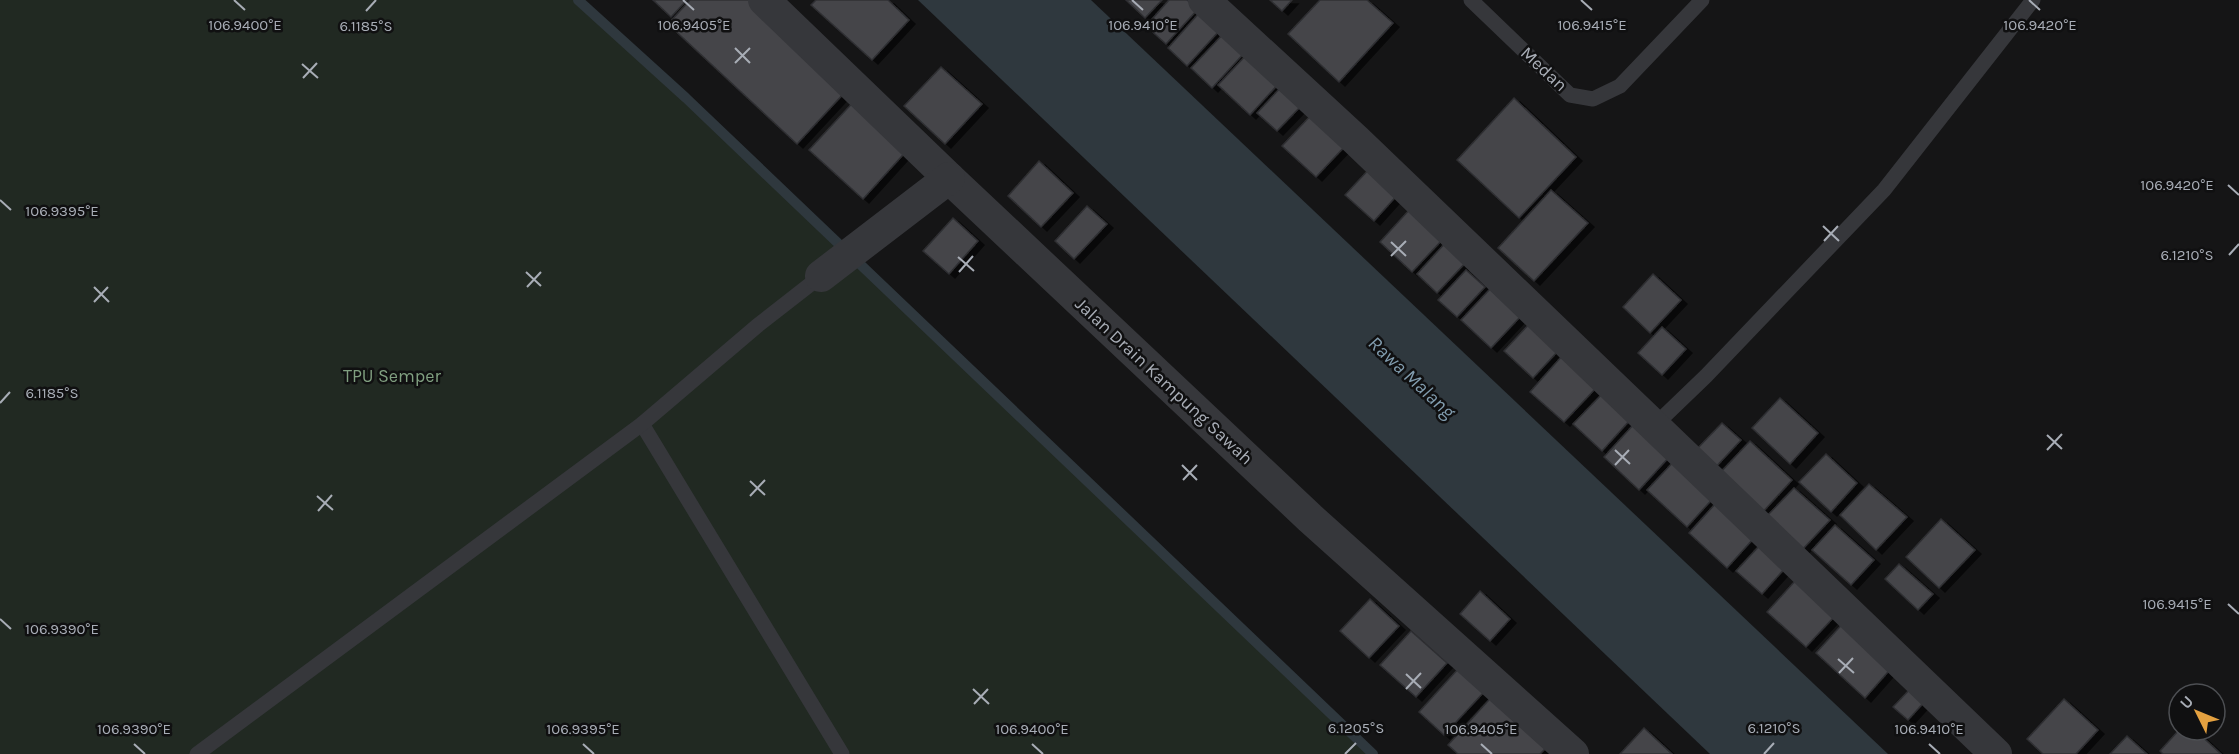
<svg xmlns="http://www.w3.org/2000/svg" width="2239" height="754" viewBox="0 0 2239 754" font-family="Karla,sans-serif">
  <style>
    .green { fill: #212922 }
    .water { fill: #2f383e }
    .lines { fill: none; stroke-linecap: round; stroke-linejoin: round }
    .stream { stroke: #2f383e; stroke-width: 10 }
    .building { fill: #444549; stroke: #2f2f32; stroke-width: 1.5; filter: url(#shadow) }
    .service { stroke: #36373b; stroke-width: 15 }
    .minor { stroke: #36373b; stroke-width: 32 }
    .ticks { fill: none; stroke: #a8adb6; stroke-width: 2 }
    .labels { text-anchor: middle; stroke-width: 5; stroke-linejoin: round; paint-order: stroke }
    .street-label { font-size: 18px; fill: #a8adb6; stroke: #101011 }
    .park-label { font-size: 18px; fill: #809f80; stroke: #101011 }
    .water-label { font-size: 20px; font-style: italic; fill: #819cae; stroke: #101011 }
    .ticks-label { font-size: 15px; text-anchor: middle; fill: #a8adb6; stroke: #101011; stroke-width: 5; stroke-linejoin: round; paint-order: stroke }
  </style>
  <defs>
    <filter id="shadow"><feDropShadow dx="6" dy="4" stdDeviation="0" flood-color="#0009"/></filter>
  </defs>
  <rect width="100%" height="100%" fill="#151516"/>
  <polygon class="green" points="0,0 578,0 686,98 1373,754 0,754"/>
  <polygon class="water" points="918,0 1091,0 1888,754 1710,754"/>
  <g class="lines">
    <polyline class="stream" points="578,0 686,98 1373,754"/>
  </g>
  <g class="building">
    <polygon points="653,0 687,0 671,17"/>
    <polygon points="690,0 749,0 847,90 797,144 668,24"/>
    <polygon points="816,0 888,0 909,20 872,60 811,5"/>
    <polygon points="1126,0 1162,0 1145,18"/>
    <polygon points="1169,0 1187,0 1198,9 1166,44 1146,26"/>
    <polygon points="1270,0 1292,0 1282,11"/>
    <polygon points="1320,0 1367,0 1393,23 1339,82 1288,34"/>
    <polygon points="1200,12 1220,30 1187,66 1168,48"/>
    <polygon points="1226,31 1247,50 1212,88 1191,68"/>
    <polygon points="1250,51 1282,80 1250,115 1218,85"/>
    <polygon points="941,67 982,104 945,144 904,106"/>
    <polygon points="1282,86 1302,105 1277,131 1257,113"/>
    <polygon points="858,97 911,146 863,199 809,150"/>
    <polygon points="1514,98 1576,157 1519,218 1457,160"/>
    <polygon points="1314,112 1348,143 1316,177 1282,146"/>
    <polygon points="1039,161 1073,193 1041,227 1008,196"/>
    <polygon points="1372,166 1400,192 1374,221 1345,195"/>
    <polygon points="1551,190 1588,223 1534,281 1498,248"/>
    <polygon points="1087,206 1107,224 1074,259 1055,241"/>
    <polygon points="1411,208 1444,238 1412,272 1380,242"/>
    <polygon points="953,218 978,241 949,274 923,251"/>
    <polygon points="1448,240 1469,259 1437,293 1417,274"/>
    <polygon points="1466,270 1485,287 1457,317 1438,300"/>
    <polygon points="1653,274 1681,300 1650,333 1623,307"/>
    <polygon points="1490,289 1520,317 1491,348 1461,320"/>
    <polygon points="1530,323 1559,350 1533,378 1504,351"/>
    <polygon points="1662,327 1686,349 1662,375 1638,353"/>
    <polygon points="1562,356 1596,388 1564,422 1530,392"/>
    <polygon points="1603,393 1631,419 1602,451 1573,424"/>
    <polygon points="1780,398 1818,433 1790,464 1752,428"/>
    <polygon points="1635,423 1671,455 1639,490 1604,457"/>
    <polygon points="1722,423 1741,440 1712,471 1693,453"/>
    <polygon points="1750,441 1792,480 1761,514 1718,475"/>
    <polygon points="1826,454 1857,483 1831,512 1799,482"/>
    <polygon points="1677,458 1717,494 1687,527 1647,490"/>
    <polygon points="1869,484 1907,517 1876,550 1840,515"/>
    <polygon points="1794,488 1830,520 1801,551 1765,518"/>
    <polygon points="1716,503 1754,538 1727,568 1689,533"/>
    <polygon points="1941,519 1975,550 1939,588 1906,557"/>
    <polygon points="1835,525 1874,560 1851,585 1812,550"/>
    <polygon points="1762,543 1787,566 1762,594 1736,571"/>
    <polygon points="1899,564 1933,594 1918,610 1885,579"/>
    <polygon points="1795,581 1834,617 1806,647 1767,612"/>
    <polygon points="1480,591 1510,619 1490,641 1460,614"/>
    <polygon points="1370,599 1399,626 1369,658 1340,631"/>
    <polygon points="1847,619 1895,664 1865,698 1816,653"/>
    <polygon points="1411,631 1447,663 1416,697 1380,665"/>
    <polygon points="1459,668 1484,692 1444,735 1419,712"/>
    <polygon points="1913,686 1927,699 1908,720 1893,707"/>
    <polygon points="1497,691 1552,742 1540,754 1458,754 1448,745"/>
    <polygon points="2064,699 2098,730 2076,754 2043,754 2027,739"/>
    <polygon points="1644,728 1672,754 1620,754"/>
    <polygon points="2179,730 2195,730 2221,754 2163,754 2160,751"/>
    <polygon points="2127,736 2147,754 2110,754"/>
  </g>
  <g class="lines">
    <g class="service">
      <polyline points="1471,0 1570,95 1593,99 1620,86 1702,0"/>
      <polyline points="642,424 842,754"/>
      <polyline points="1654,426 1706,376 1884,190 2033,0"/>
      <polyline points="197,754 642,424 757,326 821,276"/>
    </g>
    <g class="minor">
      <polyline points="764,0 949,178 1310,518 1573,754"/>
      <polyline points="1204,0 1356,140 1996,754"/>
      <polyline points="821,276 949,178"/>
    </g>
  </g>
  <path class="ticks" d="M234,0L245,10M683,0L694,10M1132,0L1143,10M1581,0L1592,10M2029,0L2040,10M366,11L376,0M735,48L750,63M735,63L750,48M302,64L318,78M303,78L317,63M2228,185L2239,195M0,200L11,210M1823,226L1839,241M1824,241L1838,226M1391,242L1406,256M2229,255L2239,244M1391,256L1406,241M958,257L974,271M526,272L541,286M959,272L973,256M94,287L109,302M527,287L541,272M94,302L108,287M0,403L10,392M2047,435L2062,449M1615,450L1630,464M2047,450L2062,434M1182,465L1197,480M1615,465L1629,450M1183,480L1197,465M750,481L765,495M317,496L333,510M750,496L765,480M318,511L332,495M2228,604L2239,614M0,619L11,629M1838,659L1854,673M1839,673L1853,658M1406,674L1421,688M973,689L989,704M1406,689L1421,673M974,704L988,689M134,744L145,754M583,744L594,754M1032,744L1043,754M1481,744L1492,754M1929,744L1940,754M1345,754L1356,743M1764,754L1774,743"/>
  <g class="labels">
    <g class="street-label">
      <text transform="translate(1544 69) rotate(43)" y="6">Medan</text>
      <text transform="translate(1164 381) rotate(43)" y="6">Jalan Drain Kampung Sawah</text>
    </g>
    <g class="park-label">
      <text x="392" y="382">TPU Semper</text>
    </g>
    <g class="water-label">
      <text transform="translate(1412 377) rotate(43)" y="7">Rawa Malang</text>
    </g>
  </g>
  <g class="ticks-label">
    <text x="245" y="30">106.9400°E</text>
    <text x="694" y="30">106.9405°E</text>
    <text x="1143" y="30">106.9410°E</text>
    <text x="1592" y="30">106.9415°E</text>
    <text x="2040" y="30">106.9420°E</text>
    <text x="366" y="31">6.1185°S</text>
    <text x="2177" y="190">106.9420°E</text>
    <text x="62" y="216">106.9395°E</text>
    <text x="2187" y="260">6.1210°S</text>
    <text x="52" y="398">6.1185°S</text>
    <text x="2177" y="609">106.9415°E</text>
    <text x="62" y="634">106.9390°E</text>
    <text x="1356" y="733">6.1205°S</text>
    <text x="1774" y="733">6.1210°S</text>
    <text x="134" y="734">106.9390°E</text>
    <text x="583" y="734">106.9395°E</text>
    <text x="1032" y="734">106.9400°E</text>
    <text x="1481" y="734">106.9405°E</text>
    <text x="1929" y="734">106.9410°E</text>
  </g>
  <g transform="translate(2197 712) rotate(313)"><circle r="28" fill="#101011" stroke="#4d4f53" stroke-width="1.5"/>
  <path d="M0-4.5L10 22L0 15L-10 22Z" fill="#e4a140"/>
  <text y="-9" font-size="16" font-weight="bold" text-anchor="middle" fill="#a8adb6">U</text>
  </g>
</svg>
